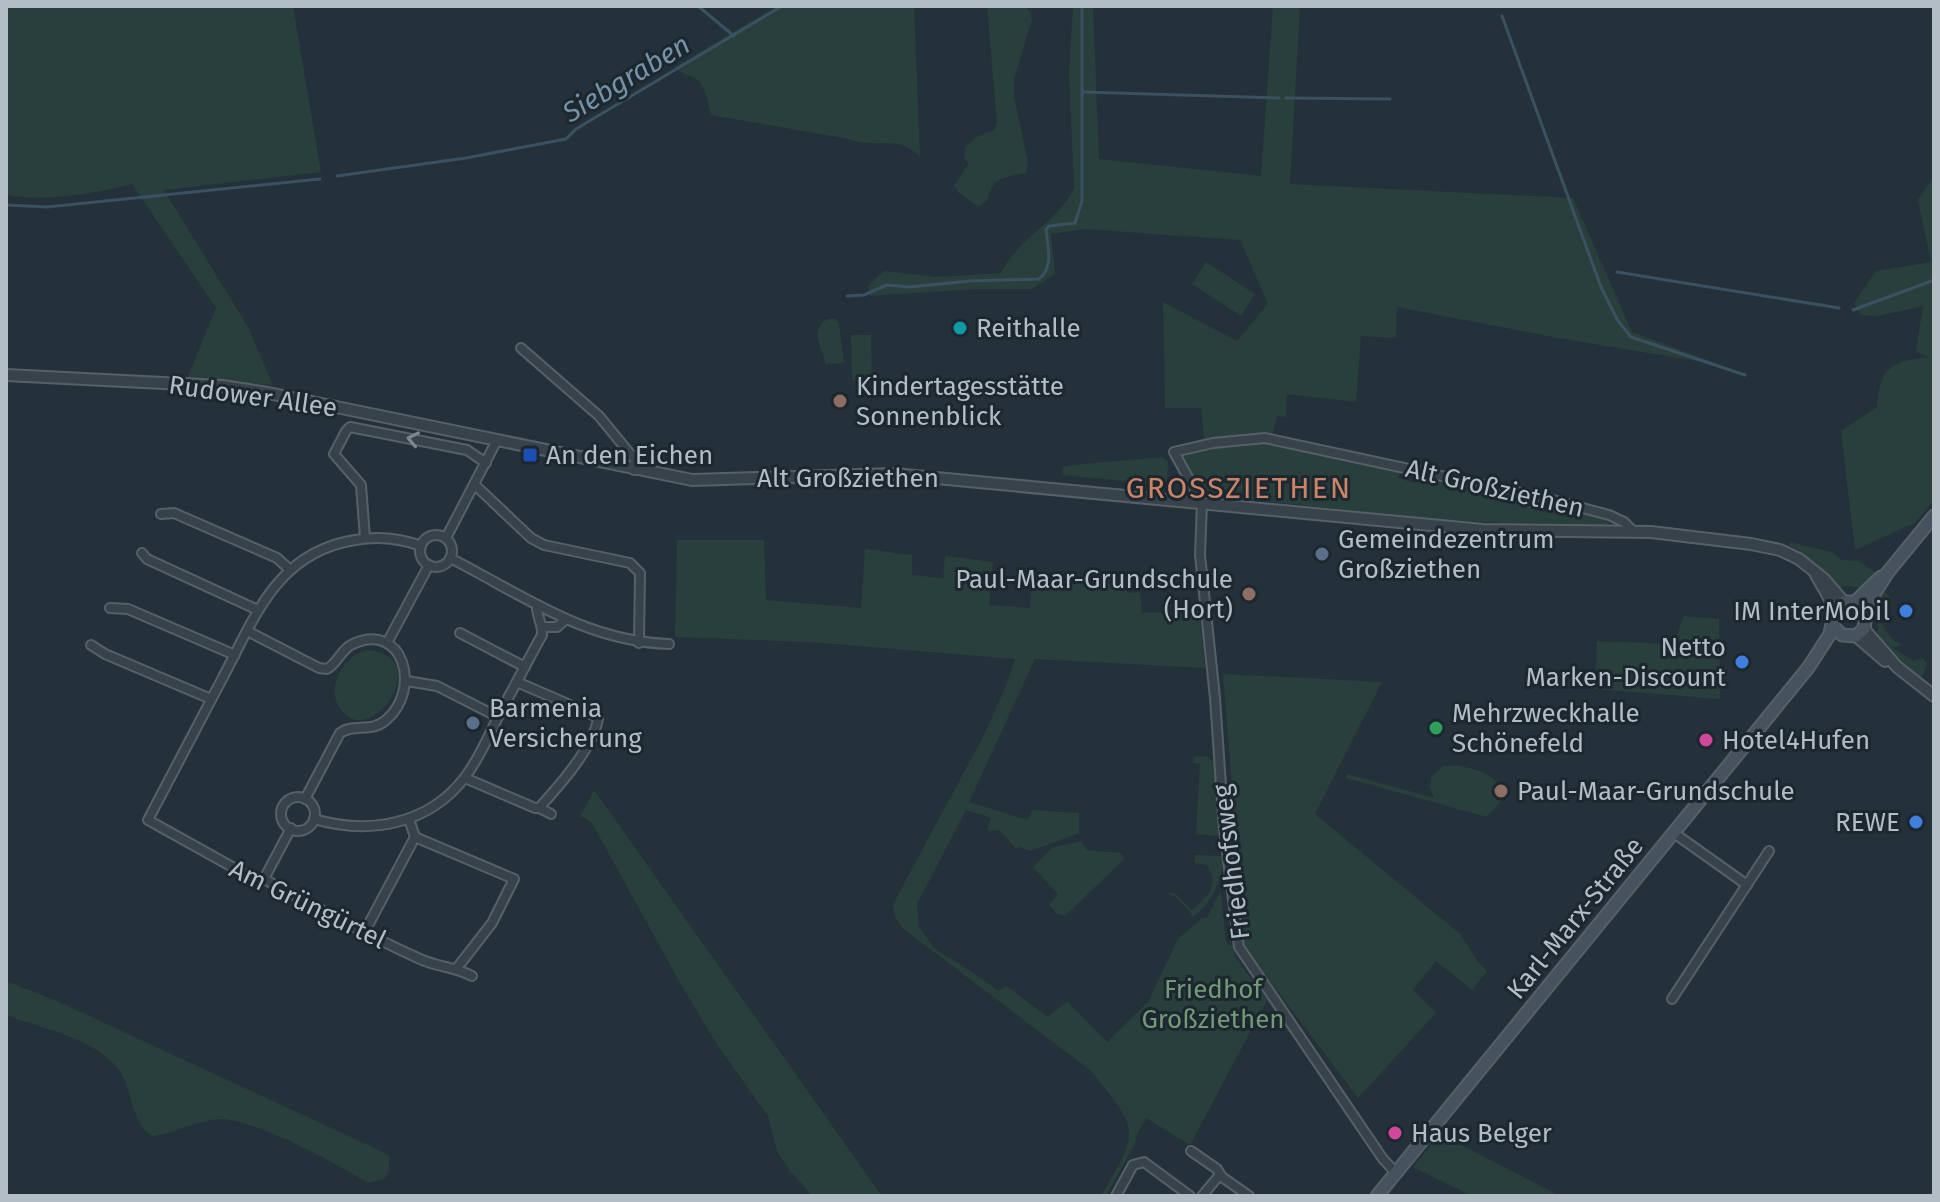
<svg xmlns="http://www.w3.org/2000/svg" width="1940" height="1202" viewBox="0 0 1940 1202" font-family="'Fira Sans',sans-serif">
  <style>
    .green { fill: #293f3c }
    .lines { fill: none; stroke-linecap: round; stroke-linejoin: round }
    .stream { stroke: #3a5162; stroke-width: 3 }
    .minor-casing { stroke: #566068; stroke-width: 12 }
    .tertiary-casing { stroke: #566068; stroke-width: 14 }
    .secondary-casing { stroke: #566068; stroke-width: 15 }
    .minor { stroke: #38424a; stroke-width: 8 }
    .tertiary { stroke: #38424a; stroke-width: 10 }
    .secondary { stroke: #46525d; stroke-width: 11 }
    .oneway { stroke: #7c868e }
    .culture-dot { fill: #0f9aa8; stroke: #1d272f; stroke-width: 3 }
    .education-dot { fill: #8d6e63; stroke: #1d272f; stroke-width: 3 }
    .transit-dot { fill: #1a4fb4; stroke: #1d272f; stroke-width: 3 }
    .service-dot { fill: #5c6f8a; stroke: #1d272f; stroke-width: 3 }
    .shop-dot { fill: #3f7fe0; stroke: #1d272f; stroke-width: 3 }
    .leisure-dot { fill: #2e9e5b; stroke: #1d272f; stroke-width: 3 }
    .hotel-dot { fill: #d1479c; stroke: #1d272f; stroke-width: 3 }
    .labels { text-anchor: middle; stroke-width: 6; stroke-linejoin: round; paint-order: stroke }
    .poi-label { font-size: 26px; fill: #b3bdc6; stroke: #1d272f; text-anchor: start }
    .street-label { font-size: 26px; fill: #b3bdc6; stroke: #1d272f }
    .park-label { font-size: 26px; fill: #739a76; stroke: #1d272f }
    .water-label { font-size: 28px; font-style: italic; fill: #7592a7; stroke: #1d272f }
    .quarter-label { font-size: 30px; letter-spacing: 2px; fill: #cc8467; stroke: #1d272f }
  </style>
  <rect width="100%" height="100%" fill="#24313a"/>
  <g class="green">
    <path d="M6,6H293L321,172L164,190L248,327L273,385L187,379L216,308L132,184C92,194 47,202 6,195Z"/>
    <path d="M777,6H914L920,157C897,133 874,150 849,139L711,115C708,102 706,84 693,77C685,74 682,74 675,67Z"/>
    <path d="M987,6H1024L1031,12L1032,20L1014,79V96L1028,162L1026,173C1008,176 991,178 988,199L979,207L959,193L954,186L969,163L964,158L966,146L978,136L994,130L997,124Z"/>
    <path d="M1073,6H1093L1099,159L1261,176L1273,6H1300L1290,184L1573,198L1632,332L1721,365L1558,338L1397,307L1396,338L1361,336L1356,402L1287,394L1286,417L1277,416L1273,433L1278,446L1400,470L1398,478L1415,483L1418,474L1606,519L1609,525L1576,527L1427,519L1203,494L1178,446L1204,438L1201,408H1165L1163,302L1237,341L1268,304L1240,240L1084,229L1051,234L1055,274L1032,289H976L870,296L868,286L884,271L937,277L1001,273C1019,237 1059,221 1074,188L1069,73Z"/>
    <path d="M1934,176V500L1915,523L1855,550L1841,431L1877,407C1879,369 1892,359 1929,358L1916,351L1923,306L1878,316L1861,315L1854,303L1876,271L1931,262L1918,200Z"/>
    <polygon points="1206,262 1255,294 1241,316 1192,284"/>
    <path d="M827,319H835L839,323L844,363L826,364C822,346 809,332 827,319Z"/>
    <polygon points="851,335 871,335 872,379 852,380"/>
    <polygon points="1162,457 1168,462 1167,485 1062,475 1063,467 1073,465"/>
    <path d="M677,540H764L766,600L861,608L865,549L912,555V575L943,578L945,556L993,562L989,605L1030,608L1032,574L1127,579V593L1140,592L1142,613L1199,611L1205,668L1035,659L969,802L1028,820L1032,810L1079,813V833L1031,851L1019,847L1016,849L1000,831L987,830L991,818L966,810L917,904L919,927L935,949L978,976L998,991L1006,986L1048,1017L1067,1001L1107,1042L1148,1002L1178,939L1201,919L1207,918L1221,891L1226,942L1229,945H1233L1235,957L1267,1000L1190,1145L1146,1118L1135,1138L1137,1140L1106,1196H1101C1140,1129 1140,1131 1090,1070L902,928L895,917L893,904L984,735L1006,686L1015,659L810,642L675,637Z"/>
    <path d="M1790,542L1832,552L1842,560L1859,561L1876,573L1862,588L1847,586L1836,588C1822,571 1810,554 1789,546Z"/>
    <path d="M1885,592L1891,598C1873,614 1883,634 1901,645L1893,648L1914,661L1923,658L1927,664L1923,676L1916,677L1878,642L1877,602Z"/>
    <polygon points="1684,616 1719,619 1720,699 1595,689 1597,641 1673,644"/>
    <path d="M368,650C440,658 363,760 337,703C328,682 347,653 368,650Z"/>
    <polygon points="1223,674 1382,682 1315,814 1460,934 1478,962 1487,971 1472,990 1436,961 1413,990 1436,1013 1358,1098 1245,948"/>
    <polygon points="1195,756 1207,757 1214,762 1221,836 1196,834 1200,764 1193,763"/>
    <path d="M1443,766C1462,764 1495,771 1502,790L1501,801L1487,817L1346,778L1347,774L1434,798L1430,788L1431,777Z"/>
    <polygon points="594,790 882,1196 813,1196 790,1171 777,1151 768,1116 718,1046 683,988 593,825 586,818 580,817"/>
    <polygon points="1081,841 1087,850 1121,853 1124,859 1065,916 1058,914 1049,905 1058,894 1033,867 1052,848"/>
    <path d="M1195,855L1223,856C1225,875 1210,905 1194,916H1190L1192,914L1174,895L1172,897L1168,892L1176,894L1192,911L1210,892L1213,878L1207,865L1195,863Z"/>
    <path d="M6,981L59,1002L381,1151L389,1156V1171L384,1179L368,1183C338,1164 253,1118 219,1119C197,1120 175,1134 152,1136C129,1122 134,1085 115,1065C88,1036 41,1029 6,1015Z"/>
    <polygon points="1440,1134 1560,1196 1472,1196 1413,1167"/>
  </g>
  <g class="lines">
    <g class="stream">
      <polyline points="698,6 734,36"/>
      <polyline points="1502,16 1601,287 1618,321 1631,337 1745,375"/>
      <polyline points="1083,92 1279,98"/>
      <polyline points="1286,98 1390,99"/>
      <polyline points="337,176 466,158 566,139 576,129 782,6"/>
      <polyline points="6,205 47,207 320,179"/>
      <polyline points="1617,272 1839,308"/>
      <path d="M847,296L864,295L887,285L909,287L970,281L1039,279C1054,267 1048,248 1046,230L1049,226L1075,223L1082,201V6"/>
      <polyline points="1853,310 1934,280"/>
    </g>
    <defs>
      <g id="minor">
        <polyline points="521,348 599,416 636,461 634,470"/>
        <polyline points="475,485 531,538 544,545 630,563 640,573 639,643"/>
        <polyline points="161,514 174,513 277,558 289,569"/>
        <circle cx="436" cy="551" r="16"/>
        <polyline points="365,538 361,485 334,454 346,431 350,427 467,450 486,463"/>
        <polyline points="446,538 497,440"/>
        <path d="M421,546C399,538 378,536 355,540C277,552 255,617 222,679C197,726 173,773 148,820L254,879H264C315,907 367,935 420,959C438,967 455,967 472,976"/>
        <polyline points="142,553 147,559 258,610"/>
        <path d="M450,558C523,595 584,641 669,644"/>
        <polyline points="110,608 128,609 235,655"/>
        <polyline points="543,627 557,627 566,619"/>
        <path d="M247,631L319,668L327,669C338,663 341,649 353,644C404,621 422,690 386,720C372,733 353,723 340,733L305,799"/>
        <polyline points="460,633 525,667"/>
        <polyline points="387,643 429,565"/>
        <polyline points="91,645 105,654 211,699"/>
        <polyline points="407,681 437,686 498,717"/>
        <path d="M465,778L535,808H539C559,786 593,748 598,719L593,715L517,682"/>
        <circle cx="298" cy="814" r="17"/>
        <polyline points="539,808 551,814"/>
        <path d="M314,819C369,835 429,825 465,777C479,759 488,737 498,717C513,689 527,662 542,635C543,624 536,616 537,605"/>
        <polyline points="409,819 415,837 514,879 492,923 457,968"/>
        <polyline points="1674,833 1747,885"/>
        <polyline points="264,879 291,828"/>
        <polyline points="365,931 415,837"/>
        <polyline points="1672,999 1769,851"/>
        <polyline points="1191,1151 1217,1169 1222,1177"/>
        <polyline points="1396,1173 1383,1159 1239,947 1224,829 1215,698 1200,555 1202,503 1174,452 1213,443 1265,438 1549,499 1609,515 1624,522 1634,532"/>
        <polyline points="1116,1196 1133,1165 1144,1162 1190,1196"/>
        <polyline points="1202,1196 1218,1177 1222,1177 1249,1196"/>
      </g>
      <g id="tertiary">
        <polyline points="6,375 222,386 268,393 692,480 894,474 1483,530 1651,532 1751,544 1780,550 1799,559 1824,579 1844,602"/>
        <polyline points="1816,575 1835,608"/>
        <polyline points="1864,629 1897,667 1934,696"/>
        <polyline points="1856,636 1885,661"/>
      </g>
      <g id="secondary">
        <polyline points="1855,602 1881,577"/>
        <polyline points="1864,610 1888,572 1934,516"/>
        <polyline points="1377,1196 1808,668 1830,634 1835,608 1844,602 1855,602 1866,614 1864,629 1856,636 1842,635 1833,626"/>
      </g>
    </defs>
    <use href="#minor" class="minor-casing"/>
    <use href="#tertiary" class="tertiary-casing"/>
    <use href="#secondary" class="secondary-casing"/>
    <use href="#minor" class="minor"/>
    <use href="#tertiary" class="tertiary"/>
    <use href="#secondary" class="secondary"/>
  </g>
  <defs><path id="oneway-chevron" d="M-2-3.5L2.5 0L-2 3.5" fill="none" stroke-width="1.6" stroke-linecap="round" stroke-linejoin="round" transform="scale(2)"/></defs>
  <use class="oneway" href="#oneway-chevron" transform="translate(413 439) rotate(-168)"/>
  <circle class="culture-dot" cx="960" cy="328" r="8"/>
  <g class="education-dot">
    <circle cx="840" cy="401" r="8"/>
    <circle cx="1249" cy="594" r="8"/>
    <circle cx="1501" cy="791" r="8"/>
  </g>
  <rect class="transit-dot" x="522" y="447" width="16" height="16" rx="4"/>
  <g class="service-dot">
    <circle cx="1322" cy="554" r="8"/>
    <circle cx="473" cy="723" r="8"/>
  </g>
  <g class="shop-dot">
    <circle cx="1906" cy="611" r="8"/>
    <circle cx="1742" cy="662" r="8"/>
    <circle cx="1916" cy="822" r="8"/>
  </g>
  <circle class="leisure-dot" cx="1436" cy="728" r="8"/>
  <g class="hotel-dot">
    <circle cx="1706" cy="740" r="8"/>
    <circle cx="1395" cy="1133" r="8"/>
  </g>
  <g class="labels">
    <g class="poi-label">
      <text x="976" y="337">Reithalle</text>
      <text x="856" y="395">Kindertagesstätte<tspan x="856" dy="30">Sonnenblick</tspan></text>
      <text x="546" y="464">An den Eichen</text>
      <text x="1338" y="548">Gemeindezentrum<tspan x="1338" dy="30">Großziethen</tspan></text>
      <text x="1233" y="588" text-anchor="end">Paul-Maar-Grundschule<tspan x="1233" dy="30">(Hort)</tspan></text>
      <text x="1890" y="620" text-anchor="end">IM InterMobil</text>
      <text x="1726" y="656" text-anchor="end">Netto<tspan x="1726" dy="30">Marken-Discount</tspan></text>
      <text x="489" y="717">Barmenia<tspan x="489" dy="30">Versicherung</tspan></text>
      <text x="1452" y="722">Mehrzweckhalle<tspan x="1452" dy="30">Schönefeld</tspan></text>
      <text x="1722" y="749">Hotel4Hufen</text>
      <text x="1517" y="800">Paul-Maar-Grundschule</text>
      <text x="1900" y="831" text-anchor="end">REWE</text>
      <text x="1411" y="1142">Haus Belger</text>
    </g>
    <g class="street-label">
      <text transform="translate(253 396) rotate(8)" y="9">Rudower Allee</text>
      <text x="848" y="487">Alt Großziethen</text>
      <text transform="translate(1495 488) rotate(13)" y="9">Alt Großziethen</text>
      <text transform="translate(1231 862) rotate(-97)" y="9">Friedhofsweg</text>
      <text transform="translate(308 904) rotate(26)" y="9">Am Grüngürtel</text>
      <text transform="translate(1575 918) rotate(-51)" y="9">Karl-Marx-Straße</text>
    </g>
    <g class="park-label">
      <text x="1213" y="998">Friedhof<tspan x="1213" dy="30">Großziethen</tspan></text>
    </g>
    <g class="water-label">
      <text transform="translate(626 78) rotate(-31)" y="10">Siebgraben</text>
    </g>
    <g class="quarter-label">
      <text x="1239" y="498">GROSSZIETHEN</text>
    </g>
  </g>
  <rect width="1940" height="1202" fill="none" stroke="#b3bdc6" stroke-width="16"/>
</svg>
